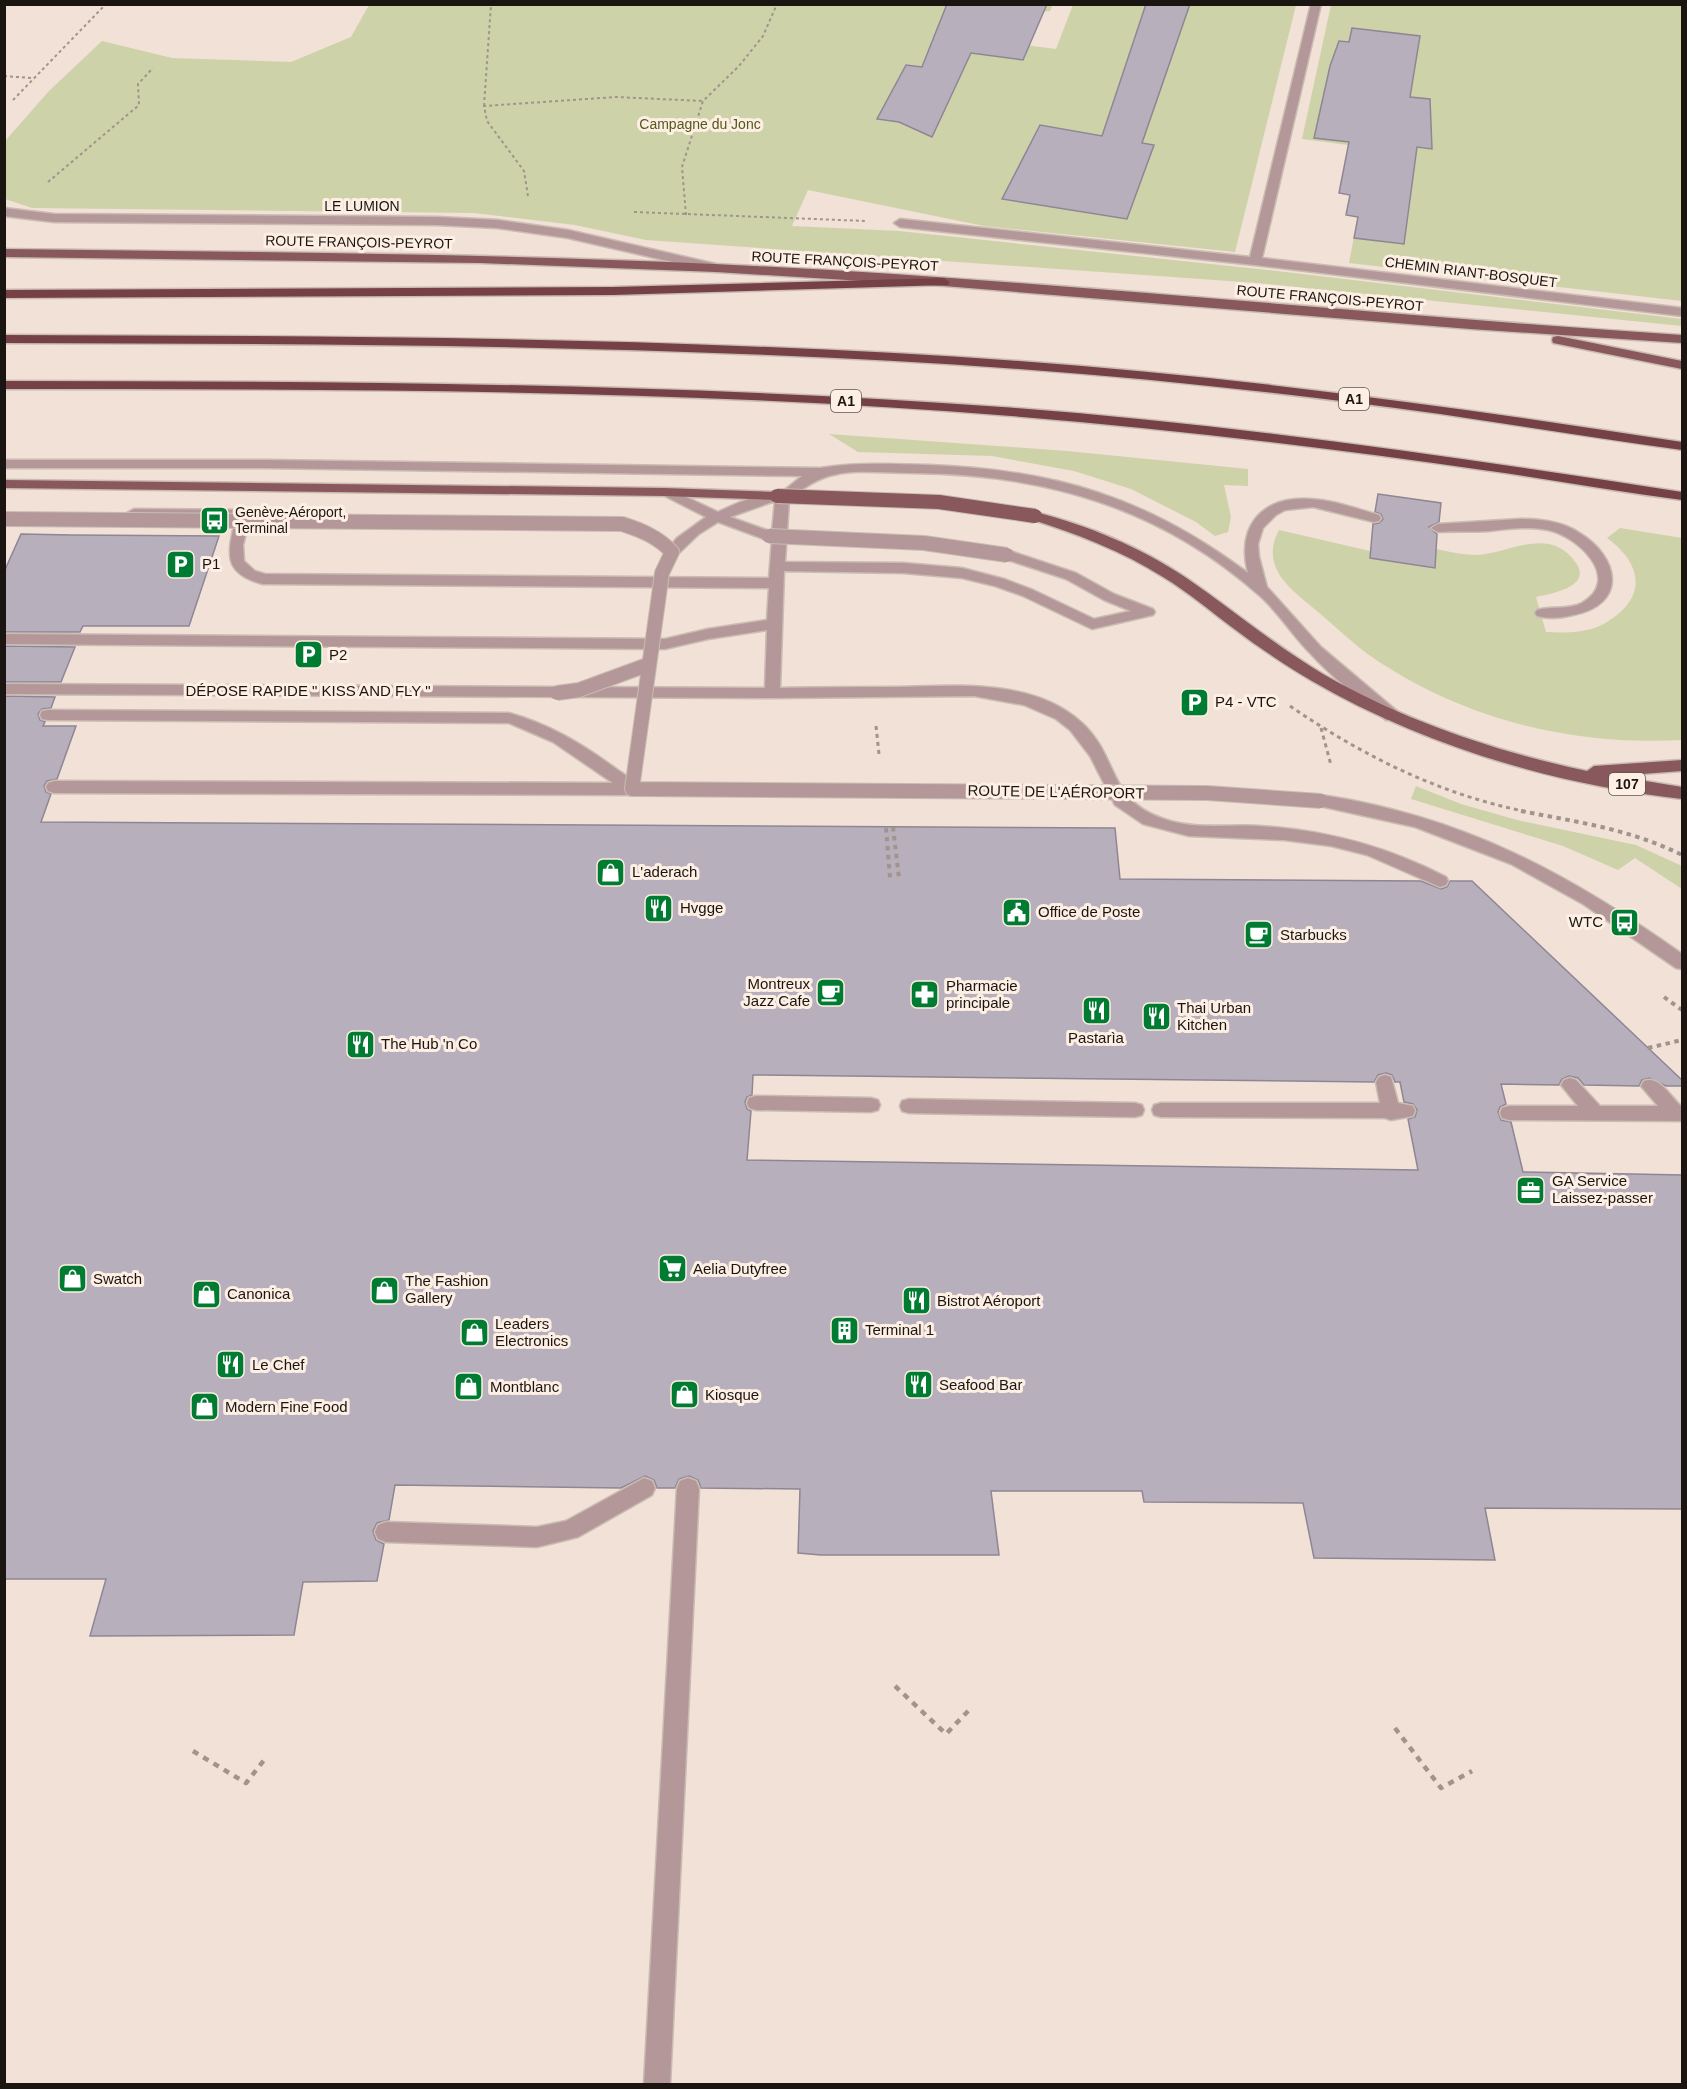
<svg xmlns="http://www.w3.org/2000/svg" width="1687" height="2089" viewBox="0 0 1687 2089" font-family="Arial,sans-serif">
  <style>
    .green { fill: #cdd2a9 }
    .building { fill: #b8afbd; stroke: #8f8694; stroke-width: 1.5; fill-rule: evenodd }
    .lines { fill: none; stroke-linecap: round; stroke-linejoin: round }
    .service-casing { stroke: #cabcb3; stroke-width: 3 }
    .minor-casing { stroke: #cabcb3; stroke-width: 3 }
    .primary-casing { stroke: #cabcb3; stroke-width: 3 }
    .motorway-casing { stroke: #cabcb3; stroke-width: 3 }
    .path-far3 { stroke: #a0948c; stroke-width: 2; stroke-dasharray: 3 3; stroke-linecap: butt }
    .path-far2 { stroke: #a0948c; stroke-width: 3; stroke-dasharray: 4 4; stroke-linecap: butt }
    .path-far1 { stroke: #a0948c; stroke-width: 4; stroke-dasharray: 4.5 4.5; stroke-linecap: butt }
    .path { stroke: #a0948c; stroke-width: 4.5; stroke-dasharray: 6 6; stroke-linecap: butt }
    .service { fill: #b49899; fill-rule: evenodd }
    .minor { fill: #b49899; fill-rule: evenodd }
    .primary { fill: #88585c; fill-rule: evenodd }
    .motorway { fill: #764146; fill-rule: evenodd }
    .service-bridge-casing { stroke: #cabcb3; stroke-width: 16; stroke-linecap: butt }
    .primary-bridge-casing { stroke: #cabcb3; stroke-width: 16; stroke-linecap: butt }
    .service-bridge { stroke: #b49899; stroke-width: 14 }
    .primary-bridge { stroke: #88585c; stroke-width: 14 }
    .labels { text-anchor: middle; stroke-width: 6; stroke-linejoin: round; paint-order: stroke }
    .far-park-label { font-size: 14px; fill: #55591c; stroke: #feefe4 }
    .far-street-label { font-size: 14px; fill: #1a1511; stroke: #feefe4 }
    .shield { fill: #feefe4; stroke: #5e5650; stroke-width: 1.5 }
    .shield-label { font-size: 14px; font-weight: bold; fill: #1a1511 }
    .far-poi-label { font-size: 14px; fill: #1a1511; stroke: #feefe4; text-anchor: start }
    .poi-label { font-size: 15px; fill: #1a1511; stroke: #feefe4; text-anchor: start }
    .street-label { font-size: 15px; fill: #1a1511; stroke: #feefe4 }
  </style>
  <rect width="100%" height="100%" fill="#f1e1d7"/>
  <g class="green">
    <polygon points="1053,4 1050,11 1041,12 1017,44 1056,49 1073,5 1296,5 1235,252 984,226 808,190 792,226 899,231 1277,271 1682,319 1682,326 1257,283 646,240 575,225 474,213 32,208 5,199 5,141 49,91 102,41 172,58 291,62 351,37 369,5"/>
    <polygon points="1331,5 1682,5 1682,301 1349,263 1354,237 1404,243 1377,161 1346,158 1348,145 1302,139"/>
    <polygon points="829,434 1067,451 1248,469 1248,486 1224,485 1231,517 1228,532 1215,536 1196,522 1131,489 1074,471 992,456 858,452"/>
    <path d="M1620,528L1682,538V740C1571,746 1461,719 1369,655C1351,642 1334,625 1317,611C1291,589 1259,568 1279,530L1370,551V558L1435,568L1436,549C1450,552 1464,555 1478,555C1511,553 1550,525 1576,563C1593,587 1550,594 1536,597L1546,632C1563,633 1582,633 1597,627C1605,624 1611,619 1617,615C1649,589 1636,559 1607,538Z"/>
    <polygon points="1416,786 1461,804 1517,820 1636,845 1682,866 1682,889 1635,858 1618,870 1563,846 1411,799"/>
  </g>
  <g class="building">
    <polygon points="947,4 1047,4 1023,60 971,53 932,137 899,122 877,119 906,65 922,67"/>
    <polygon points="1146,4 1190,4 1142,143 1154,145 1127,219 1002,199 1040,125 1102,136"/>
    <polygon points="1352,28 1420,36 1410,97 1430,99 1432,149 1417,147 1404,244 1354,238 1358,217 1346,215 1350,195 1339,193 1349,142 1314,138 1330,66 1339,41 1349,42"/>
    <polygon points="1378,494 1441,503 1439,522 1429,527 1437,534 1435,568 1370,558 1373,524 1379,523 1383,519 1381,514 1375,512"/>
    <polygon points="21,534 71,535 219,536 189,626 83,626 80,632 4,632 4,572"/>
    <polygon points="4,646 75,647 61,682 4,682"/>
    <path d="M4,696L55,697L51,708L42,709L38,714L40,720L45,722L43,726H76L57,779L47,781L44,786L46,792L51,794L41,822L1115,828L1120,879L1421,881L1441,889L1447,887L1450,881H1472L1683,1081V1086H1666L1649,1078L1642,1080L1639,1086L1584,1085L1578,1078L1569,1076L1562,1079L1559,1085L1501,1084L1506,1104L1500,1107L1498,1112L1501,1120L1511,1122L1523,1172L1683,1175V1509L1485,1508L1495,1560L1314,1558L1303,1503L1144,1502L1142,1491H991L999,1555H821L798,1553L800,1489L701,1488L698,1480L689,1476L679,1479L675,1488H657L654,1480L645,1476L621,1488L395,1485L389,1520L377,1523L373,1531L376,1540L384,1544L377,1581L303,1582L294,1635L90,1636L106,1579H4ZM1386,1073L1392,1075L1395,1082H1400L1404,1102L1413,1104L1417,1110L1415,1117L1408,1119L1418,1170L747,1160L751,1111L747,1109L745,1102L747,1097L752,1095L753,1075L1374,1082L1378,1075Z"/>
  </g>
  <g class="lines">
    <defs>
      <g id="service">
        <path d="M4,460H265L820,468C856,462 893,464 929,465C1056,470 1146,497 1248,573C1236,526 1262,496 1310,499C1333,500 1357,509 1379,515L1381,518L1379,521L1374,522L1313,507L1285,510L1276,515L1263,528L1258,544L1259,557L1267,587L1321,647L1398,712L1400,716L1398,720H1386C1361,698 1333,679 1311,654C1293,636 1279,613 1260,596C1160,507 1044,474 912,473C862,473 827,463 789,501L785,562L903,563L962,568L1004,579L1033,590L1094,619L1131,611L1104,600L1066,579L1002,558L1000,555L1007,550L1076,573L1114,594L1153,609L1155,612L1153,615L1092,629L1023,596L995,586L962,578L903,573L784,571L780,688C818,687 856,687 894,687C955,686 1032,678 1081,722C1120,757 1106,800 1164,819C1194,830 1228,824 1259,826C1326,830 1386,846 1446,877L1448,881L1446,885L1440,887L1367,855L1331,846L1284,840L1189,836L1143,824L1115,805L1090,756L1070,730L1056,719L1024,705L974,696L772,698L4,694V684L765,688L767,630L708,639L665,649L4,644V634L665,639L708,629L767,620L769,588L263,584C221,573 228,552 236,517H134L127,513L134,509L249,510L251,513L243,545L244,561L255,571L265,574L769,578L772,540L764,539L718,522L699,534L677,555H667L665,552L677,538L706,517L657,492L659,489H669L718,512C733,505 765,490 781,493L802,476L265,468H4ZM775,501L772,532L730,517Z"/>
        <path d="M1520,519C1540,519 1561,521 1578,532C1619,556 1629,604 1573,615C1562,618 1548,619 1537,616L1535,613L1537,610C1551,606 1568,610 1582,603C1623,579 1578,536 1548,530C1529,526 1508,529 1489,531C1472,532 1455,531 1438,532L1431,528L1438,524Z"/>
        <path d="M48,710L509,713C549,724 582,744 615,768C623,774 635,780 640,789L638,793L632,795L54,793L48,791L46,787L48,783L54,781L613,783L553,742L509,723L48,720L42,719L40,715L42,711Z"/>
        <path d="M1321,795C1462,816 1568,873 1682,954V969L1676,968L1583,904L1511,864L1415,827L1315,805L1313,801L1315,797Z"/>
        <polygon points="1385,1075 1391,1077 1398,1103 1413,1106 1415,1111 1413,1116 1391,1120 1385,1118 1161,1117 1154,1115 1152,1110 1154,1105 1161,1103 1380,1103 1376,1082 1379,1077"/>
        <path d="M1570,1078L1576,1080L1600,1106H1658L1641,1086L1644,1081C1660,1075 1671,1098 1682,1107V1121L1509,1120L1502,1118L1500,1113L1502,1108L1509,1106H1578L1561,1085L1564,1080Z"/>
        <polygon points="756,1096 871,1098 878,1100 880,1105 878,1110 871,1112 756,1110 749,1108 747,1103 749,1098"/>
        <polygon points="909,1099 1135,1103 1142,1105 1144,1110 1142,1115 1135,1117 909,1113 902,1111 900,1106 902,1101"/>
        <polygon points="644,1478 652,1481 655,1488 652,1495 578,1537 537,1547 386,1542 378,1539 375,1532 378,1525 386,1522 537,1527 566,1521"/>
        <polygon points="688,1478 696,1481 699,1488 670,2084 644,2084 677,1488 680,1481"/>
      </g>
      <g id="minor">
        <polygon points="1311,4 1321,4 1262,258 1682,308 1682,316 1255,265 900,227 894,223 900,219 1250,257"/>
        <polygon points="4,208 54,214 437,217 497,220 568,230 716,264 722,268 716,272 568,238 497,228 437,225 54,222 4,216"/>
      </g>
      <g id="primary">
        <path d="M4,249C241,252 477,253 714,264C1037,279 1359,314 1682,335V343L1470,329L944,286L716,272L480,263L4,257Z"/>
        <polygon points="1558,336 1682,361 1682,369 1553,343 1552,340 1553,337"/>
        <polygon points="4,480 664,488 777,492 784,496 777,500 664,496 4,488"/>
        <path d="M1035,512C1087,525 1140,547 1185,577C1232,609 1274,645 1323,674C1405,721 1494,751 1587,771L1594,766L1682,760V771L1615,776L1682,787V799C1554,784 1424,746 1312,681C1285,665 1258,647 1233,628C1210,611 1188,592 1163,577C1122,551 1077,534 1030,519L1028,516L1030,513Z"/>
      </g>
      <g id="motorway">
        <polygon points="944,278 950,282 948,285 613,295 4,298 4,290 613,287"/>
        <path d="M4,335C343,336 681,337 1019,361C1241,377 1462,408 1682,442V450C1602,439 1521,426 1440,414C1300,395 1160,379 1019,369C682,345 343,344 4,343Z"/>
        <path d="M4,381C337,381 670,383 1002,407C1230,424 1456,457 1682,492V500C1618,492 1554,480 1490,471C1331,448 1171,429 1011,416C676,389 340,389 4,389Z"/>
      </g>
    </defs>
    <use href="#service" class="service-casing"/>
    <use href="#minor" class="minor-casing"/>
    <use href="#primary" class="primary-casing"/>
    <use href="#motorway" class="motorway-casing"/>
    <g class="path-far3">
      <polyline points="4,76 31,78"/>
      <polyline points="13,100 106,4"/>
      <polyline points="484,106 491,4"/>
      <polyline points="48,182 139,105 138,84 153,68"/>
      <polyline points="528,196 524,171 487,121 484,106 616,97 703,101"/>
      <polyline points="634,212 866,221"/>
      <polyline points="686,215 682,167 703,101 739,66 763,36 777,4"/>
    </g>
    <g class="path-far2">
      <path d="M1290,706C1363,756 1441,795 1528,812"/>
      <polyline points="876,726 879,754"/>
      <polyline points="1321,728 1331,765"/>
    </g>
    <g class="path-far1">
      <path d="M1521,811C1577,822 1630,829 1682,855"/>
      <polyline points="893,827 899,878"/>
      <polyline points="886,828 890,878"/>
      <polyline points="1664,997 1682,1010"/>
      <polyline points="1648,1048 1682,1040"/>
    </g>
    <g class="path">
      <polyline points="895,1686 946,1734 970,1709"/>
      <polyline points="1395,1728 1441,1788 1472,1771"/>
      <polyline points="193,1751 246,1783 265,1759"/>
    </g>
    <use href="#service" class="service"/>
    <use href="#minor" class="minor"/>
    <use href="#primary" class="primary"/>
    <use href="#motorway" class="motorway"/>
    <defs>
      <g id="service-bridge">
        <path d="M4,519L622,524C641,530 658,537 672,552L662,573L632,789L1207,793L1321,801"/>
        <polyline points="769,536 924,543 1007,555"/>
        <polyline points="557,693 579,690 647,665"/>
      </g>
      <polyline id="primary-bridge" points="777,496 939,502 1035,516"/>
    </defs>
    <use href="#service-bridge" class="service-bridge-casing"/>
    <use href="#primary-bridge" class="primary-bridge-casing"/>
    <use href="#service-bridge" class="service-bridge"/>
    <use href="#primary-bridge" class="primary-bridge"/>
  </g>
  <defs>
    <symbol id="bus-square" viewBox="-11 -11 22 22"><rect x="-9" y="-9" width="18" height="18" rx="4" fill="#007b32" stroke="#feefe4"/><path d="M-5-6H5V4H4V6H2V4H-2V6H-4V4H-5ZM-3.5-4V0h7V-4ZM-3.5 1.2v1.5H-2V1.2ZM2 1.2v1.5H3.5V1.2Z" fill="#fff"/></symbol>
    <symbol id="parking-square" viewBox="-11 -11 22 22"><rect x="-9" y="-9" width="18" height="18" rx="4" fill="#007b32" stroke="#feefe4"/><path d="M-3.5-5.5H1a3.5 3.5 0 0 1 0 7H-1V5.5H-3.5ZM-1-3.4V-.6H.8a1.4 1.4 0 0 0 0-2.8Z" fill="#fff"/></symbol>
    <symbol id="shop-square" viewBox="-11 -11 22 22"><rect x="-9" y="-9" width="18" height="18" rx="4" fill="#007b32" stroke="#feefe4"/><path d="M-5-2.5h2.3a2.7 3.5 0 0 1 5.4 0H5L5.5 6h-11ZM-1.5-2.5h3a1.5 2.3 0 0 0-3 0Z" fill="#fff"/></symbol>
    <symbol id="restaurant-square" viewBox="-11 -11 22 22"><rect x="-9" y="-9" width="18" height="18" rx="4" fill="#007b32" stroke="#feefe4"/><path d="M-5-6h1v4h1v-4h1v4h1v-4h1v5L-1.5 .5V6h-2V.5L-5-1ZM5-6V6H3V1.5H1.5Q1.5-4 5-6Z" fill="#fff"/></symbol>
    <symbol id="civic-square" viewBox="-11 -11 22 22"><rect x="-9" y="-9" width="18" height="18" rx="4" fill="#007b32" stroke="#feefe4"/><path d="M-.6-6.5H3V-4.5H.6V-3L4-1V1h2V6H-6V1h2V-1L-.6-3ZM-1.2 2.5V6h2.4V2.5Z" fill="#fff"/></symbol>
    <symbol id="cafe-square" viewBox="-11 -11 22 22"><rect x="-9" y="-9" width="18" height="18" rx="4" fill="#007b32" stroke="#feefe4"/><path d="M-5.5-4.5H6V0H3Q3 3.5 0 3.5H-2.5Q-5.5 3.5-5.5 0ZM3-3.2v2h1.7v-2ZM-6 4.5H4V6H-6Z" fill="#fff"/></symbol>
    <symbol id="pharmacy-square" viewBox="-11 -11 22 22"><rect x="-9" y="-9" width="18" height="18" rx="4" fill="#007b32" stroke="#feefe4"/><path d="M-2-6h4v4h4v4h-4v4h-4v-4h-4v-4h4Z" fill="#fff"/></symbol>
    <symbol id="office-square" viewBox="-11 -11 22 22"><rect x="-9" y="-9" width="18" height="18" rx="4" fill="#007b32" stroke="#feefe4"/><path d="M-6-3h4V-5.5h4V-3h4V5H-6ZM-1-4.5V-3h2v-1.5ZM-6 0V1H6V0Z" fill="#fff"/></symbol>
    <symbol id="supermarket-square" viewBox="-11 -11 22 22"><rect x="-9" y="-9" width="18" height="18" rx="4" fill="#007b32" stroke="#feefe4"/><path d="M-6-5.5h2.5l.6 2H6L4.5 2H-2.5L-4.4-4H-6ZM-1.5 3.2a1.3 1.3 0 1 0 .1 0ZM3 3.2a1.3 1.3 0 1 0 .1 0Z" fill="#fff"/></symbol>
    <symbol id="building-square" viewBox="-11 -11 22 22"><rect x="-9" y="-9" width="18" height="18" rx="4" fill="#007b32" stroke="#feefe4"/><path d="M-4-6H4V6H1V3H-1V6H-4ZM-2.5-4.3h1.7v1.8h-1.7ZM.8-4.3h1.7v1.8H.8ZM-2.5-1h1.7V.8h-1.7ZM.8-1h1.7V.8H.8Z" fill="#fff"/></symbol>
  </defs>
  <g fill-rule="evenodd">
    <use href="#bus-square" x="198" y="504" width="33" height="33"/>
    <use href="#parking-square" x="164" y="548" width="33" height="33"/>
    <use href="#parking-square" x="292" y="638" width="33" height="33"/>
    <use href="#parking-square" x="1178" y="686" width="33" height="33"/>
    <use href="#shop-square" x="594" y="856" width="33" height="33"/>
    <use href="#restaurant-square" x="642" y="892" width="33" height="33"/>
    <use href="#civic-square" x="1000" y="896" width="33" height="33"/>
    <use href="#bus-square" x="1608" y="906" width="33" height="33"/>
    <use href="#cafe-square" x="1242" y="918" width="33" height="33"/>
    <use href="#cafe-square" x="814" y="976" width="33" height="33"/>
    <use href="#pharmacy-square" x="908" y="978" width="33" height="33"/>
    <use href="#restaurant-square" x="1080" y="994" width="33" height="33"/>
    <use href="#restaurant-square" x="1140" y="1000" width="33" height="33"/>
    <use href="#restaurant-square" x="344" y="1028" width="33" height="33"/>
    <use href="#office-square" x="1514" y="1174" width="33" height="33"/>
    <use href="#supermarket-square" x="656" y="1252" width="33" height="33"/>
    <use href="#shop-square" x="56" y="1262" width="33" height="33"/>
    <use href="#shop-square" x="368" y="1274" width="33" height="33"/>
    <use href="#shop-square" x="190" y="1278" width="33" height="33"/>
    <use href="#restaurant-square" x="900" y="1284" width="33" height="33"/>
    <use href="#building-square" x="828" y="1314" width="33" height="33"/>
    <use href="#shop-square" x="458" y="1316" width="33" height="33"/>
    <use href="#restaurant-square" x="214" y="1348" width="33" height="33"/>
    <use href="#restaurant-square" x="902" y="1368" width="33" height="33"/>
    <use href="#shop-square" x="452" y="1370" width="33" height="33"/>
    <use href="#shop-square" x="668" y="1378" width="33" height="33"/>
    <use href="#shop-square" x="188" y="1390" width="33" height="33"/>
  </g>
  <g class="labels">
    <g class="far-park-label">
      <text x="700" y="129">Campagne du Jonc</text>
    </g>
    <g class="far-street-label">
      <text x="362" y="211">LE LUMION</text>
      <text transform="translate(359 242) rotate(1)" y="5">ROUTE FRANÇOIS-PEYROT</text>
      <text transform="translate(845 261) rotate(3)" y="5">ROUTE FRANÇOIS-PEYROT</text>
      <text transform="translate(1471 272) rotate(7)" y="5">CHEMIN RIANT-BOSQUET</text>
      <text transform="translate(1330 298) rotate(5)" y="5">ROUTE FRANÇOIS-PEYROT</text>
    </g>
    <g class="shield">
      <rect x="1339" y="388" width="30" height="22" rx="4.5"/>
      <rect x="831" y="390" width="30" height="22" rx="4.5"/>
      <rect x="1609" y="773" width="36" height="22" rx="4.5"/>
    </g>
    <g class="shield-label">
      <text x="1354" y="404">A1</text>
      <text x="846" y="406">A1</text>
      <text x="1627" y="789">107</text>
    </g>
    <g class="far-poi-label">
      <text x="235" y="517">Genève-Aéroport,<tspan x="235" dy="16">Terminal</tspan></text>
    </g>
    <g class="poi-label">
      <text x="202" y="569">P1</text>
      <text x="329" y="660">P2</text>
      <text x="1215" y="707">P4 - VTC</text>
      <text x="632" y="877">L'aderach</text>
      <text x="680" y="913">Hvgge</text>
      <text x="1038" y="917">Office de Poste</text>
      <text x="1603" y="927" text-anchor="end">WTC</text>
      <text x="1280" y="940">Starbucks</text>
      <text x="810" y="989" text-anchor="end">Montreux<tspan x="810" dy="17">Jazz Cafe</tspan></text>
      <text x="946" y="991">Pharmacie<tspan x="946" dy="17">principale</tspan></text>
      <text x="1177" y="1013">Thai Urban<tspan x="1177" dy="17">Kitchen</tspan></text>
      <text x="1096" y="1043" text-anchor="middle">Pastarìa</text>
      <text x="381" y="1049">The Hub 'n Co</text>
      <text x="1552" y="1186">GA Service<tspan x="1552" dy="17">Laissez-passer</tspan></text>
      <text x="693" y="1274">Aelia Dutyfree</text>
      <text x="93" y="1284">Swatch</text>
      <text x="405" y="1286">The Fashion<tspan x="405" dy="17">Gallery</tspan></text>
      <text x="227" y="1299">Canonica</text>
      <text x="937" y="1306">Bistrot Aéroport</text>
      <text x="495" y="1329">Leaders<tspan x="495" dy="17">Electronics</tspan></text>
      <text x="865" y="1335">Terminal 1</text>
      <text x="252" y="1370">Le Chef</text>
      <text x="939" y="1390">Seafood Bar</text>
      <text x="490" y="1392">Montblanc</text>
      <text x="705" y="1400">Kiosque</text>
      <text x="225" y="1412">Modern Fine Food</text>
    </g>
    <g class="street-label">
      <text x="308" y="696">DÉPOSE RAPIDE " KISS AND FLY "</text>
      <text transform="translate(1056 792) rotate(1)" y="5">ROUTE DE L'AÉROPORT</text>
    </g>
  </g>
  <rect width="1687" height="2089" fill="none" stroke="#1a1511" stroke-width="12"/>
</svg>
